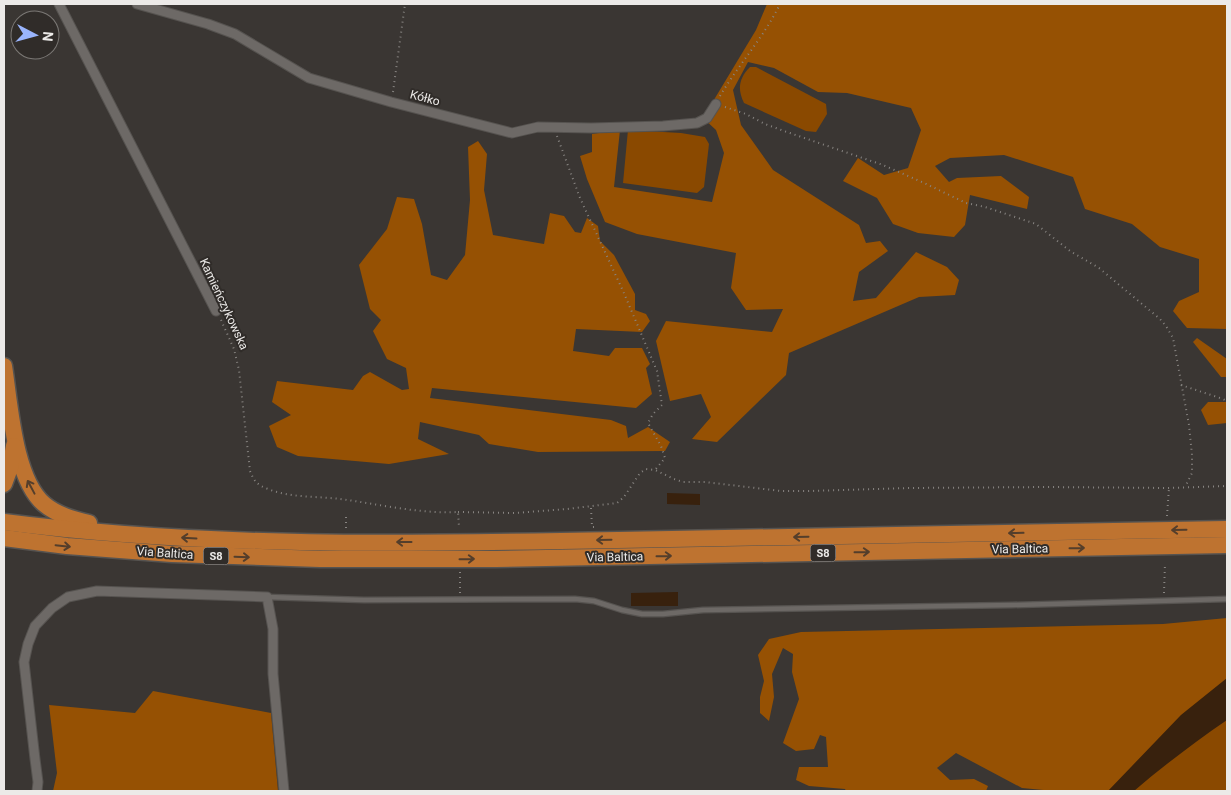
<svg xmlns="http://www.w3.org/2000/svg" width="1231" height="795" viewBox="0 0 1231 795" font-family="Roboto,sans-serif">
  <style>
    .green { fill: #8a4900 }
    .forest { fill: #965103 }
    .water { fill: #38210d }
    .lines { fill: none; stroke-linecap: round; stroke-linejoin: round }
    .service-casing { stroke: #565350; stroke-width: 7 }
    .minor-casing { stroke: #565350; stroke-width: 11 }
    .motorway-casing { stroke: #565350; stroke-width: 19 }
    .path { stroke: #888582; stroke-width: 2; stroke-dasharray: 1 4; stroke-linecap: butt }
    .service { stroke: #6d6966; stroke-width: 4.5 }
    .minor { stroke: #6d6966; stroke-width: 9 }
    .motorway { stroke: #be7330; stroke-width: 16 }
    .oneway { stroke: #543e2b }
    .labels { text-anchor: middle; stroke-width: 4; stroke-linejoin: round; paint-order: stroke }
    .shield { fill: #302c29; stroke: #b4b1af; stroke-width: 1 }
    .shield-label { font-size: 11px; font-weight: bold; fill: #eceae8 }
    .street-label { font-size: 12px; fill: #eceae8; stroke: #302c29 }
  </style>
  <rect width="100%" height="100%" fill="#3a3633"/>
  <g class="green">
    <path d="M750,67H756L826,104L827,114L816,132L806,131L744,103C737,89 739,78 750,67Z"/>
    <polygon points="628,130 681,133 705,137 709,144 704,187 697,193 623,183"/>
    <polygon points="1227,668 1227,791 1102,791"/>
  </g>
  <g class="forest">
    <polygon points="767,4 1227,4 1227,329 1187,328 1173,311 1179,301 1199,292 1199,259 1160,247 1132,224 1085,209 1073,177 1004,155 950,158 935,166 949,182 957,178 1001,176 1029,197 1027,209 970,195 965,225 954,237 918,233 893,224 877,198 843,181 858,158 884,175 908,168 921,130 911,108 847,93 818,92 774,68 748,62 733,90 741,125 773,170 859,225 866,243 880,241 888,251 859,272 853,301 876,298 916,252 947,267 959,280 955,295 919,297 789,353 786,375 717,442 692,439 711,417 701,394 670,401 656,341 666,321 772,332 783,309 746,310 731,288 736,253 637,234 605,222 587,179 580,156 592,152 592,134 620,130 614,187 712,202 724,153 716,130 703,118 756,30"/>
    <polygon points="478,141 487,154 484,190 493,235 544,244 550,213 564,216 575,232 581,233 587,218 598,226 600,241 614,255 635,294 635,310 646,314 650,321 642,332 576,329 573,351 609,356 615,348 642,348 650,364 646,368 652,394 636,408 432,388 430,398 611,420 626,426 628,438 648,427 670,442 665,451 538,452 489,444 479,435 420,422 418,439 449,454 389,464 298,456 277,447 269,426 291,415 272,402 277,381 353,390 363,376 370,372 402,390 409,389 406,368 387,359 373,331 381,320 370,309 359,265 387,229 397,197 414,199 422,224 431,275 447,280 465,255 470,200 468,147"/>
    <polygon points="1197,338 1227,359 1227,377 1221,377 1193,342"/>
    <polygon points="1208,402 1227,402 1227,423 1208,425 1201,410"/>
    <polygon points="1227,618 1227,678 1181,715 1108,791 1054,791 1022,788 956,753 937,768 950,780 974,779 988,786 986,791 846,791 845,789 809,786 796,780 799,767 828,767 826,737 820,735 814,749 796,751 783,743 799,699 792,672 793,654 783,648 772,674 774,697 769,721 760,713 760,697 764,681 758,655 769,639 801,632 1163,624"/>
    <polygon points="153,691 271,713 278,791 53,791 57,773 49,705 135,713"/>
  </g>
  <g class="water">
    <polygon points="667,493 700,494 700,505 667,504"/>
    <polygon points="678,592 678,606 631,606 631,593"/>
    <path d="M1227,678V720C1195,742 1163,766 1134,791H1108L1181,715Z"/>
  </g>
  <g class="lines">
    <defs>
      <polyline id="service" points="267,597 364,600 575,599 594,601 622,610 642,614 663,614 703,610 1012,605 1227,599"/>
      <g id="minor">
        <polyline points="59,4 216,311"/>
        <polyline points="137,4 208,24 235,34 309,78 391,102 512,133 538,127 591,128 663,126 697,123 707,118 716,104"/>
        <polyline points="37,791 38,782 35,759 24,662 28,644 35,626 52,608 68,597 97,591 267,597 273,629 273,674 284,791"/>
      </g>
      <g id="motorway">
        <path d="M4,366C10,404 14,478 44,504C57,515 73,519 89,523"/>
        <polyline points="4,484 10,468 14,446"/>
        <path d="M4,522C207,548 413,544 618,540C821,536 1024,533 1227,529"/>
        <polyline points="4,538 67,546 172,554 320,559 496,559 1227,545"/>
      </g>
    </defs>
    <use href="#service" class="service-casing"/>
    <use href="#minor" class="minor-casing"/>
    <use href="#motorway" class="motorway-casing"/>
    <g class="path">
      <polyline points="393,92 405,4"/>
      <path d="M720,96C739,64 764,37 780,4"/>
      <polyline points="725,107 746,114 765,124 784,131 883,165 922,182 966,203 985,207 1036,224 1070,251 1099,268 1160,319 1166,326 1173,338 1189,425 1192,455 1192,473 1185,487"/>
      <polyline points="557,136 580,198 623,291 657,371 662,405 653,414 648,423 661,446 665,458 655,470"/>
      <path d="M221,320L234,349L239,370L250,471C254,481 257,485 268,489C290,498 316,496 340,499C379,504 418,514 458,512L459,527"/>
      <polyline points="1181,385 1223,399 1227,401"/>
      <polyline points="591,508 592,527 594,527"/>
      <polyline points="458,512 515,513 567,509 617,503 624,497 640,473 646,469 655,470 674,479 683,482 705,482 781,491 809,491 909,488 1047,487 1169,488 1227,486"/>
      <polyline points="1167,516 1169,488"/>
      <polyline points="346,528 346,513"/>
      <polyline points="460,572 460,593"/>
      <polyline points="1164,593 1165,563"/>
    </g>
    <use href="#service" class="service"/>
    <use href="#minor" class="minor"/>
    <use href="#motorway" class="motorway"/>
  </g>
  <defs><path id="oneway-shaft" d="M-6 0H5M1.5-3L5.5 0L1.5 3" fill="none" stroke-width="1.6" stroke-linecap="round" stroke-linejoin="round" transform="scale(1.25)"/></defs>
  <g class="oneway">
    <use href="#oneway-shaft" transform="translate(31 487) rotate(-118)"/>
    <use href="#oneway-shaft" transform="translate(1179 530) rotate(179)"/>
    <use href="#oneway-shaft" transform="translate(1016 533) rotate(179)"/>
    <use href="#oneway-shaft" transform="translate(801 537) rotate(179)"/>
    <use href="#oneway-shaft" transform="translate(189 538) rotate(-177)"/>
    <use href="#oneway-shaft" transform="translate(604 540) rotate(179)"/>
    <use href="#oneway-shaft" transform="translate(404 542) rotate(180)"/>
    <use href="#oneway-shaft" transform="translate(63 546) rotate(6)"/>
    <use href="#oneway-shaft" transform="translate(1077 548) rotate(-1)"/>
    <use href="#oneway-shaft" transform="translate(862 552) rotate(-1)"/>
    <use href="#oneway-shaft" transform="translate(664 556) rotate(-1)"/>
    <use href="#oneway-shaft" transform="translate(242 557) rotate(2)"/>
    <use href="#oneway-shaft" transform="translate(467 559) rotate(-1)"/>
  </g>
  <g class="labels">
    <g class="shield">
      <rect x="810.5" y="544.5" width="25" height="17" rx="4"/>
      <rect x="203.5" y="547.5" width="25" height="17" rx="4"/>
    </g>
    <g class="shield-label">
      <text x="823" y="557">S8</text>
      <text x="216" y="560">S8</text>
    </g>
    <g class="street-label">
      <text transform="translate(425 98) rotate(15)" y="4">Kółko</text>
      <text transform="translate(224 304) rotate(65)" y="4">Kamieńczykowska</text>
      <text transform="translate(1020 549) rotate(-1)" y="4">Via Baltica</text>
      <text transform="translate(165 553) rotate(4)" y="4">Via Baltica</text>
      <text transform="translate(615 557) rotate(-1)" y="4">Via Baltica</text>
    </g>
  </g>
  <rect width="1231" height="795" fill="none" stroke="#eceae8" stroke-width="10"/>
  <g transform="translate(35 35) rotate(96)"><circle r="24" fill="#302c29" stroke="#7b7875"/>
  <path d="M0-4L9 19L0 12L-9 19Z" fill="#9ab5fd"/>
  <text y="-8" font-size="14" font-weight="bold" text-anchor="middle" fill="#eceae8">N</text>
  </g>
</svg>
